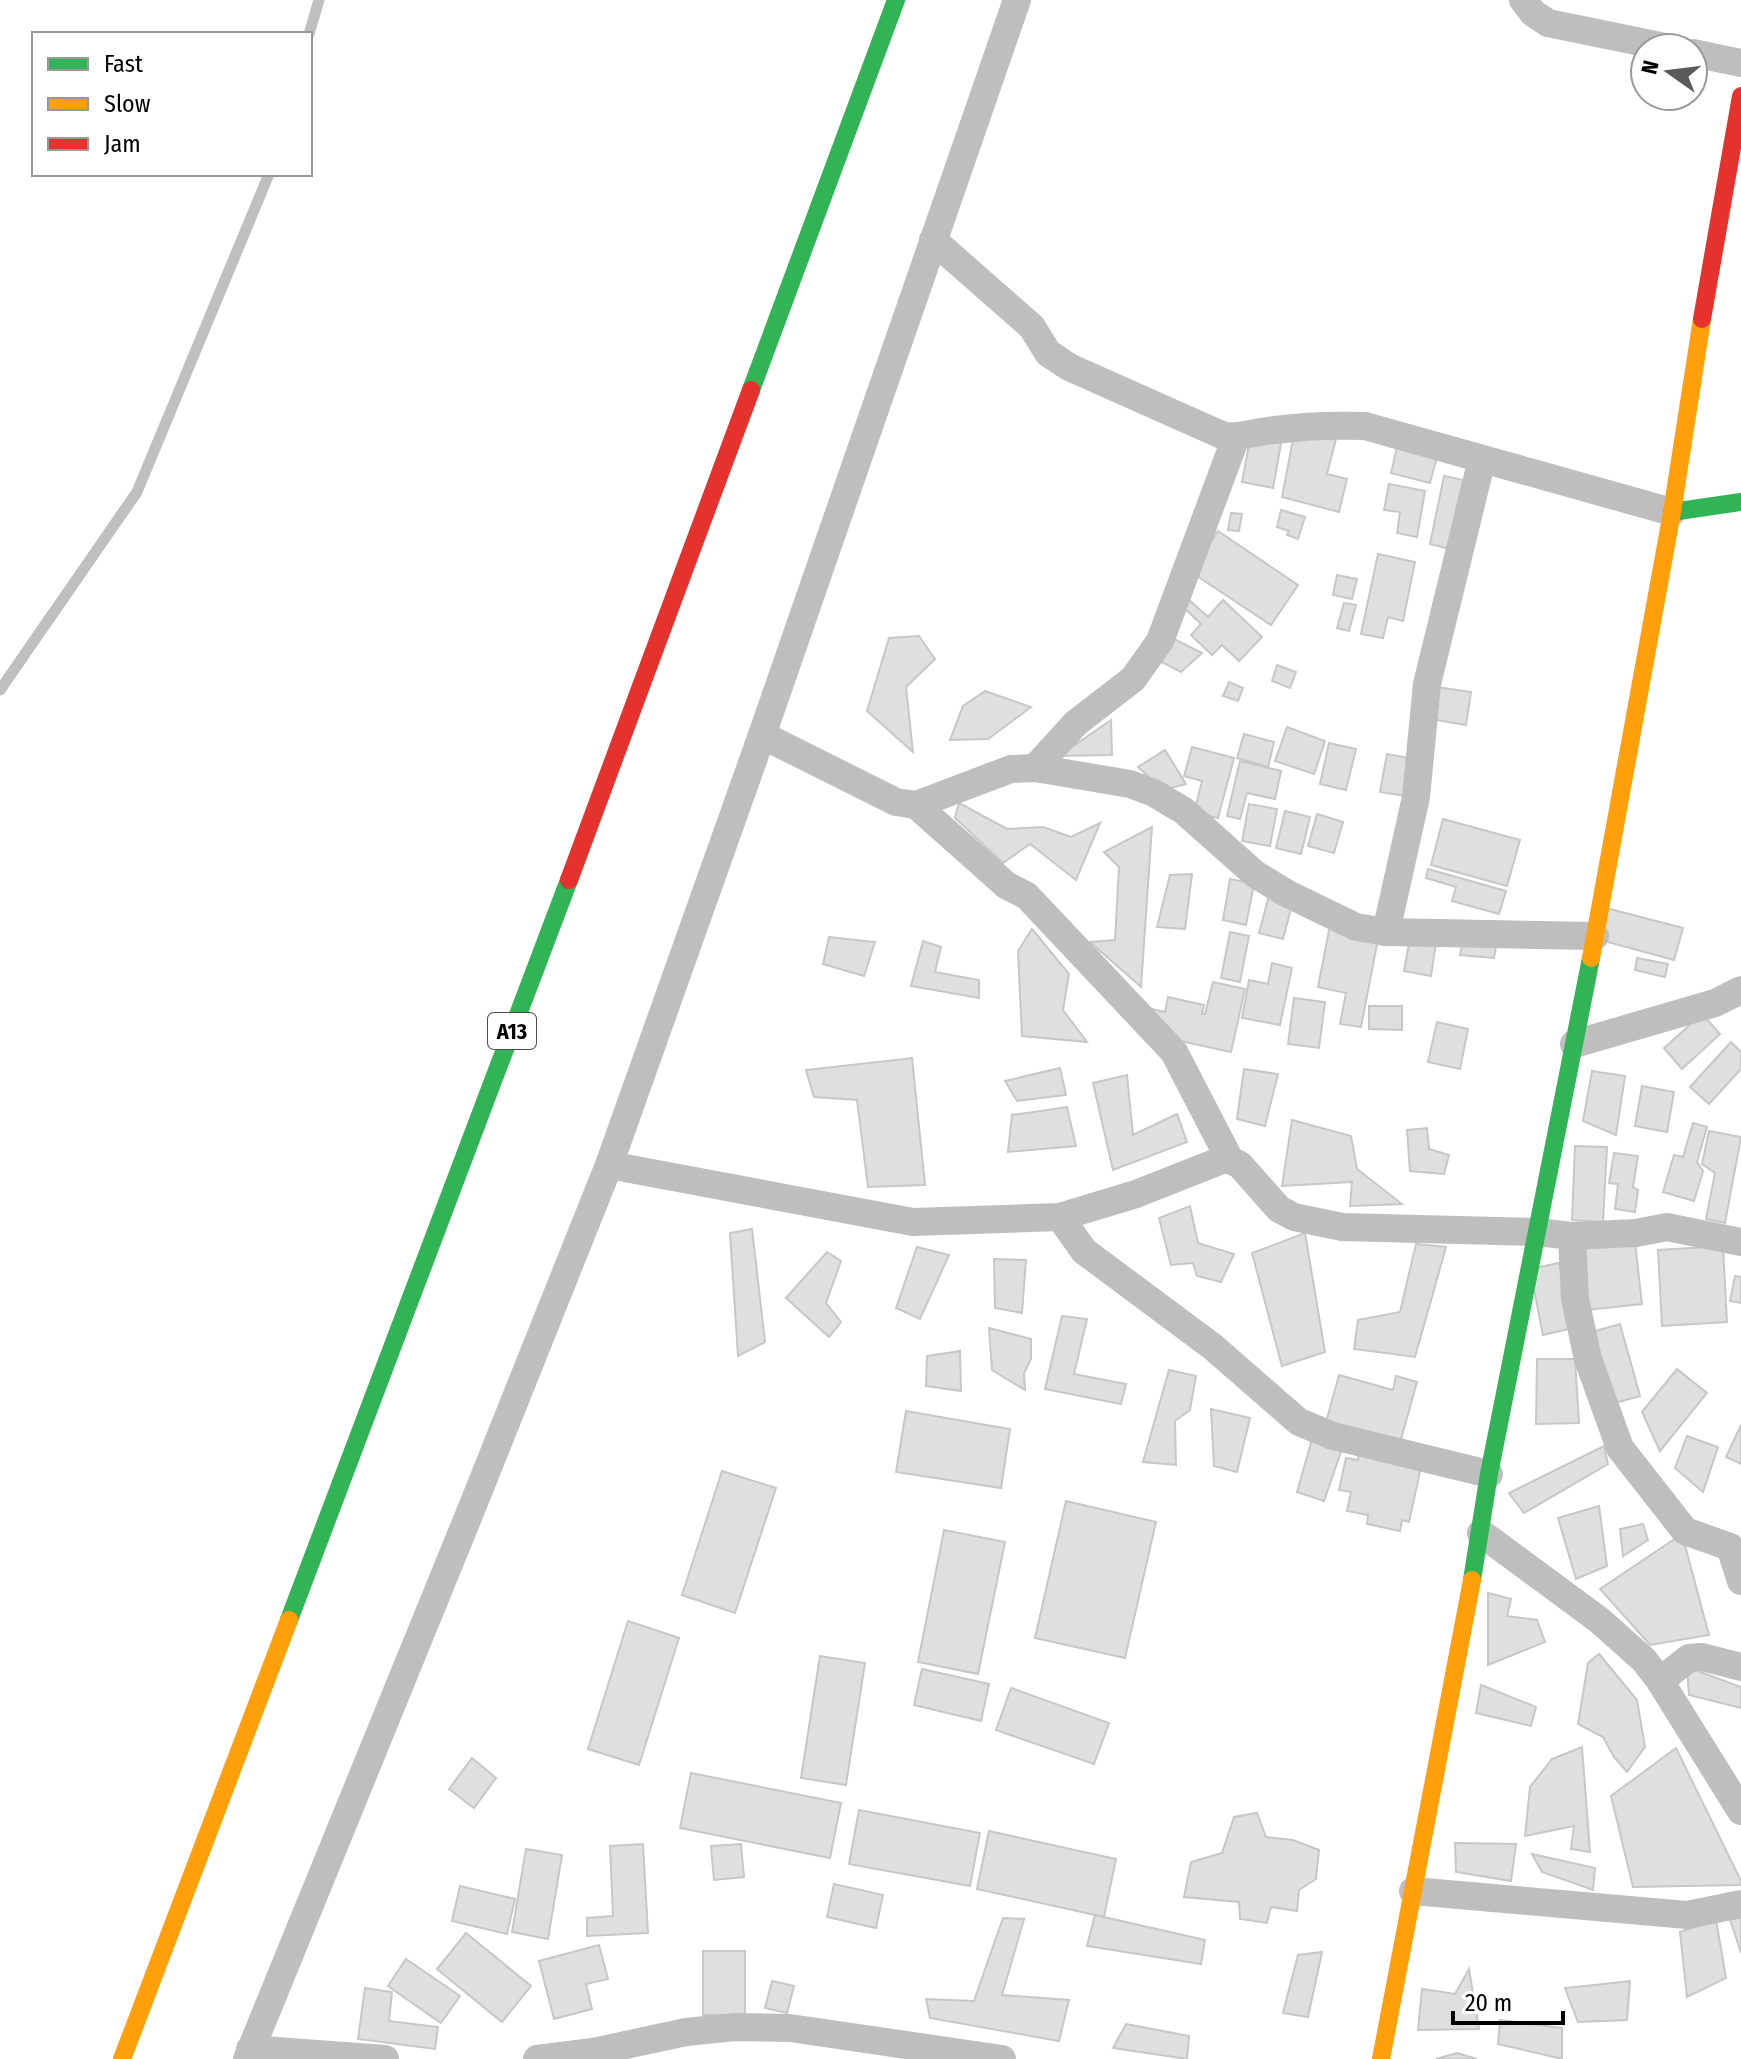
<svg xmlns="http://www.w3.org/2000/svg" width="1741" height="2059" viewBox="0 0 1741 2059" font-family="'Fira Sans Condensed',sans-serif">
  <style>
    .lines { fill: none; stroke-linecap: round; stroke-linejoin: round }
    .stream { stroke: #bfbfbf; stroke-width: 11 }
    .building { fill: #dfdfdf; stroke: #c7c7c7; stroke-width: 2 }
    .street { stroke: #bebebe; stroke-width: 28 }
    .fast { stroke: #30b455; stroke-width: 18 }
    .slow { stroke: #ff9f0a; stroke-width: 18 }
    .jam { stroke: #e5322d; stroke-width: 18 }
    .labels { text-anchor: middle; stroke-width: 6; stroke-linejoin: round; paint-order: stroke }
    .shield { fill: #fff; stroke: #4c4c4c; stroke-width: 2 }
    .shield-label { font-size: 22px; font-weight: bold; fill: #000 }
  </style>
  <rect width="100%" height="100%" fill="#fff"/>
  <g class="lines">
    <g class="stream">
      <polyline points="309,34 319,0"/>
      <polyline points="0,690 137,492 269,174"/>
    </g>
  </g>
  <g class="building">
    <polygon points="1283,433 1273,488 1242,482 1250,439"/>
    <polygon points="1294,434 1336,439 1327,474 1347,479 1339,512 1282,497"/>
    <polygon points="1397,447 1437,457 1430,483 1391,473"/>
    <polygon points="1444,476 1468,481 1454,550 1430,544"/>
    <polygon points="1389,484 1425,491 1417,537 1397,533 1400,512 1384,510"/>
    <polygon points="1281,510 1305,517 1298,539 1287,535 1289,531 1277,527"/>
    <polygon points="1231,513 1242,514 1239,531 1228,530"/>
    <polygon points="1218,531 1298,585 1271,625 1191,572"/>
    <polygon points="1378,554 1415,562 1403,621 1388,617 1383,638 1361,634"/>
    <polygon points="1337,575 1357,579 1352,599 1333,595"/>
    <polygon points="1187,598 1208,617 1223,600 1262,637 1239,661 1222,645 1212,655 1191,635 1201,624 1181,605"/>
    <polygon points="1344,603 1356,605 1349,631 1337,628"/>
    <polygon points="919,636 935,659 906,687 913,752 867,711 889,638"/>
    <polygon points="1170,637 1202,653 1181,672 1158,660"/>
    <polygon points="1277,665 1296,672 1290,688 1272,681"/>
    <polygon points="1229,682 1243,688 1238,701 1223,696"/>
    <polygon points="1431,686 1471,692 1466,725 1425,718"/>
    <polygon points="985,691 1031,707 988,739 950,740 963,706"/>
    <polygon points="1111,720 1112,755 1059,756"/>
    <polygon points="1287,727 1325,741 1314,774 1275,761"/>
    <polygon points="1244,734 1274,742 1268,767 1237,758"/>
    <polygon points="1329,743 1356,749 1346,790 1320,784"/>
    <polygon points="1192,747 1234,758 1218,818 1194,813 1202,781 1184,776"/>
    <polygon points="1165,750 1186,784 1163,790 1138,767"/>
    <polygon points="1387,754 1414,759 1406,796 1380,792"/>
    <polygon points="1240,761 1281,771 1275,799 1247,793 1240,819 1227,816"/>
    <polygon points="959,803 1007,829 1043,827 1071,837 1100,823 1076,880 1030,844 1003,863 955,818"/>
    <polygon points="1249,804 1277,809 1270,846 1242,841"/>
    <polygon points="1285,811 1310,817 1301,854 1276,848"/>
    <polygon points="1317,814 1343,822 1334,853 1308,846"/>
    <polygon points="1443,819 1520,840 1507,886 1431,865"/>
    <polygon points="1152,827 1141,987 1090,942 1115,940 1119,867 1104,852"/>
    <polygon points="1428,869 1506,891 1499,914 1452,901 1456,887 1426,878"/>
    <polygon points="1192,874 1185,929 1157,927 1170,875"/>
    <polygon points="1230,879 1254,884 1246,925 1223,920"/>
    <polygon points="1271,888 1293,901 1283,939 1259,933"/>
    <polygon points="1606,908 1683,928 1674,960 1597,939"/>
    <polygon points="1330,925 1379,934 1361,1027 1340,1024 1346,993 1318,987"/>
    <polygon points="1032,929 1069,974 1063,1010 1087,1042 1022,1036 1018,951"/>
    <polygon points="1230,932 1249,936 1240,982 1221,978"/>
    <polygon points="829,937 875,942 864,976 823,964"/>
    <polygon points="1410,938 1436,943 1431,976 1404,971"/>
    <polygon points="923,941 941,947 935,972 979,980 979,998 911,986"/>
    <polygon points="1463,941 1497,942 1494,958 1460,955"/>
    <polygon points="1637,958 1668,964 1665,977 1635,970"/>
    <polygon points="1272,963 1292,968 1280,1025 1242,1018 1249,980 1268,984"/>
    <polygon points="1213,982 1245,989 1231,1052 1167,1038 1148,1008 1165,1012 1168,997 1204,1005 1202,1014 1205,1014"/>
    <polygon points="1294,998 1325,1002 1319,1048 1288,1044"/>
    <polygon points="1369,1006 1402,1006 1402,1030 1369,1029"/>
    <polygon points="1702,1014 1720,1034 1682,1069 1664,1048"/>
    <polygon points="1437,1022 1468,1029 1460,1069 1428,1062"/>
    <polygon points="1731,1042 1741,1052 1741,1069 1709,1104 1690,1087"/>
    <polygon points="912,1058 925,1185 868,1187 857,1100 814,1097 806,1070"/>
    <polygon points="1060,1068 1066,1095 1017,1101 1005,1081"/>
    <polygon points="1244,1069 1278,1074 1265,1126 1237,1119"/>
    <polygon points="1592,1071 1625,1076 1616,1135 1583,1121"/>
    <polygon points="1127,1075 1133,1135 1177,1114 1187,1142 1113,1170 1093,1083"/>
    <polygon points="1642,1086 1674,1092 1667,1132 1635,1126"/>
    <polygon points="1067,1107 1076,1146 1008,1152 1012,1115"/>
    <polygon points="1292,1120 1351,1136 1357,1169 1402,1204 1350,1206 1352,1182 1282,1186"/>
    <polygon points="1693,1123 1707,1127 1697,1162 1703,1171 1694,1201 1663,1192 1674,1155 1683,1157"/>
    <polygon points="1427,1128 1429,1149 1449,1155 1444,1174 1410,1171 1407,1130"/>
    <polygon points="1709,1131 1741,1137 1725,1223 1706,1219 1715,1173 1702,1164"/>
    <polygon points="1575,1146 1607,1147 1603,1222 1572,1220"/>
    <polygon points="1614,1153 1638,1156 1633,1187 1638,1190 1635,1212 1615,1209 1618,1184 1609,1183"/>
    <polygon points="1190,1206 1198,1243 1234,1254 1221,1282 1197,1276 1193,1263 1171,1265 1159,1218"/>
    <polygon points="752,1229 765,1342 738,1356 730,1233"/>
    <polygon points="1305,1233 1325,1352 1282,1366 1252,1253"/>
    <polygon points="1635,1242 1642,1304 1587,1310 1581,1248"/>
    <polygon points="1416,1244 1446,1247 1415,1357 1354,1349 1358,1320 1400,1312"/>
    <polygon points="1723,1246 1727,1322 1662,1326 1658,1250"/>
    <polygon points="917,1247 949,1255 920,1319 896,1308"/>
    <polygon points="827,1252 841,1261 826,1303 841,1322 829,1337 786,1298"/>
    <polygon points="994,1259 1026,1260 1022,1313 995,1308"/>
    <polygon points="1559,1263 1573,1328 1543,1335 1530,1269"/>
    <polygon points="1735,1276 1741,1277 1741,1303 1730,1301"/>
    <polygon points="1062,1316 1087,1319 1074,1374 1126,1384 1121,1404 1045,1389"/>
    <polygon points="1620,1324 1640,1396 1611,1404 1592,1332"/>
    <polygon points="989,1328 1031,1339 1031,1359 1024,1373 1025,1390 992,1370"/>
    <polygon points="960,1351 961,1391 926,1386 927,1356"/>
    <polygon points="1537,1359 1575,1359 1579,1423 1536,1424"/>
    <polygon points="1677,1369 1707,1393 1660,1451 1642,1412"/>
    <polygon points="1169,1370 1196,1376 1190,1410 1175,1421 1176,1465 1143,1462"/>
    <polygon points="1339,1375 1393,1390 1396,1376 1417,1382 1400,1443 1326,1422"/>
    <polygon points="1211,1409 1250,1418 1237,1472 1214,1466"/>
    <polygon points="906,1411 1010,1429 1001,1488 896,1472"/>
    <polygon points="1741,1425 1741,1464 1726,1457"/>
    <polygon points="1687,1436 1718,1447 1703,1492 1675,1468"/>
    <polygon points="1312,1439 1344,1443 1324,1501 1297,1492"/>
    <polygon points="1604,1446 1608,1464 1524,1513 1509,1493"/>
    <polygon points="1359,1453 1421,1467 1409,1522 1402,1520 1400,1531 1367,1524 1368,1515 1347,1511 1351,1492 1339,1490 1346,1458 1358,1460"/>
    <polygon points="722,1471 776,1488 735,1613 682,1595"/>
    <polygon points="1066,1501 1156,1522 1125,1658 1035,1638"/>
    <polygon points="1599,1506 1607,1566 1576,1579 1558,1518"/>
    <polygon points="1643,1524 1648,1540 1623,1556 1620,1529"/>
    <polygon points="944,1530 1005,1542 978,1674 918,1662"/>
    <polygon points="1682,1534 1709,1635 1650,1645 1600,1589"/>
    <polygon points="1488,1593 1511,1599 1507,1616 1537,1620 1545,1642 1488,1665"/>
    <polygon points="628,1621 679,1638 639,1765 588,1749"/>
    <polygon points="1599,1654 1637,1700 1645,1747 1627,1772 1614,1757 1603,1737 1578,1724 1588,1663"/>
    <polygon points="820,1656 865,1663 846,1785 801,1778"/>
    <polygon points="1687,1667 1741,1687 1741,1708 1689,1695"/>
    <polygon points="922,1669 989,1684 981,1721 914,1705"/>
    <polygon points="1481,1685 1536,1707 1531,1726 1476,1713"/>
    <polygon points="1011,1688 1109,1723 1094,1764 996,1730"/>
    <polygon points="1582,1747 1590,1852 1571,1849 1574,1826 1525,1836 1530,1787 1552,1759"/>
    <polygon points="1676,1748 1741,1881 1741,1885 1633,1887 1611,1796"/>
    <polygon points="472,1758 496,1778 474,1808 449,1789"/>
    <polygon points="691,1773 841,1803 830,1858 680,1828"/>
    <polygon points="859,1810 980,1833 970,1886 849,1864"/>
    <polygon points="1257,1813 1266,1837 1293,1840 1319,1850 1316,1879 1299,1890 1297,1911 1271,1907 1267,1923 1240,1919 1239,1902 1184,1897 1191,1862 1222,1853 1234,1817"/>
    <polygon points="989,1831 1116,1859 1104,1917 977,1889"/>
    <polygon points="1455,1843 1516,1844 1511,1881 1456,1872"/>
    <polygon points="643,1844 648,1933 587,1936 587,1918 613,1916 610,1846"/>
    <polygon points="741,1844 744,1877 714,1880 711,1846"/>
    <polygon points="526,1849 562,1855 548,1939 512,1932"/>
    <polygon points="1532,1854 1595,1868 1593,1890 1542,1872"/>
    <polygon points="834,1884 883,1895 876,1928 827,1917"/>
    <polygon points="460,1886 515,1899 507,1934 452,1921"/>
    <polygon points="1095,1915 1205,1940 1201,1964 1087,1946"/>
    <polygon points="1741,1917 1741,1953 1730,1919"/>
    <polygon points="1003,1918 1024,1919 1002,1995 1069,2000 1059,2041 930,2018 926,1999 974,2001"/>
    <polygon points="1716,1920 1726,1978 1687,1997 1680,1932"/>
    <polygon points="466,1933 531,1986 502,2022 437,1969"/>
    <polygon points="599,1945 608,1979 586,1984 592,2009 554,2019 539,1961"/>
    <rect x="703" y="1951" width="42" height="64"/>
    <polygon points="1322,1952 1308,2017 1283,2013 1298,1955"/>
    <polygon points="406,1959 460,1996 441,2023 388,1986"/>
    <polygon points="1469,1969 1479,2029 1418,2030 1422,1989 1455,1994"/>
    <polygon points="772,1981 794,1986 787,2013 765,2008"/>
    <polygon points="1630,1981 1627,2020 1578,2022 1565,1988"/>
    <polygon points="365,1988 392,1992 389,2021 438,2027 435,2049 358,2039"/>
    <polygon points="1500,2020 1562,2028 1562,2059 1498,2044"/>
    <polygon points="1126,2024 1189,2036 1187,2059 1113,2048"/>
    <polygon points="1457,2053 1477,2059 1436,2059"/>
  </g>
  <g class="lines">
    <g class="street">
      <polyline points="1523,0 1533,13 1548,23 1670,48"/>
      <polyline points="1693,53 1741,63"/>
      <path d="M933,240L1032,327L1048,353L1069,367L1224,436C1241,438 1258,431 1275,430C1305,426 1335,425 1365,426L1672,512"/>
      <polyline points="762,735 896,802 916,805 1011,769 1035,768 1130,784 1154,793 1184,811 1255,874 1286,893 1356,927 1386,932 1595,936"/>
      <polyline points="1035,768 1076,723 1133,679 1160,641 1236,437"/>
      <polyline points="916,805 1006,885 1027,896 1174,1052 1230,1160"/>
      <polyline points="1386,932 1416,797 1427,684 1482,459"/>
      <polyline points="1574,1044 1715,1003 1741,990"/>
      <polyline points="609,1165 913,1222 1060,1217 1136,1194 1222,1160 1230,1160 1240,1165 1279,1209 1294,1217 1342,1227 1537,1232 1572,1236 1636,1233 1667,1227 1741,1242"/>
      <polyline points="1060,1217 1084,1251 1213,1347 1299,1422 1333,1436 1489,1474"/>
      <polyline points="1572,1236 1575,1299 1588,1359 1620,1448 1685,1531 1730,1547 1741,1581"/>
      <polyline points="1481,1533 1599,1620 1644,1660 1660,1681 1741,1811"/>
      <polyline points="1660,1681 1689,1658 1702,1657 1741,1667"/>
      <polyline points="1413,1891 1687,1915 1741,1904"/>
      <polyline points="250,2049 385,2059"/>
      <polyline points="247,2059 469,1515 609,1165 762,735 1017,0"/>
      <polyline points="537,2059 593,2052 686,2032 735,2027 790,2028 1002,2059"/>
    </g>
    <g class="fast">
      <polyline points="751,390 896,0"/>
      <polyline points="1672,512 1741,502"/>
      <polyline points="1472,1580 1489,1474 1591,958"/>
      <polyline points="289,1620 569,880"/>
    </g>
    <g class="slow">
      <polyline points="1591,958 1672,512 1702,319"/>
      <polyline points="122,2059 289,1620"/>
      <polyline points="1381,2059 1472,1580"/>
    </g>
    <g class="jam">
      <polyline points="1702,319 1741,96"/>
      <polyline points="569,880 751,390"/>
    </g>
  </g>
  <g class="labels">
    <rect class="shield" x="488" y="1013" width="48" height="36" rx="6"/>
    <g class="shield-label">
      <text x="512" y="1039">A13</text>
    </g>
  </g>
  <rect x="32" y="32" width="280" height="144" fill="#ffffff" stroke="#999999" stroke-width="2"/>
  <rect x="48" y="58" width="40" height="12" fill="#30b455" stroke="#999999" stroke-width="2"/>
  <text x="104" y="72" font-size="24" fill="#000000">Fast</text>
  <rect x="48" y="98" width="40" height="12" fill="#ff9f0a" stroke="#999999" stroke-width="2"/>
  <text x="104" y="112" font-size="24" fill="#000000">Slow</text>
  <rect x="48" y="138" width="40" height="12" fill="#e5322d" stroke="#999999" stroke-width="2"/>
  <text x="104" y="152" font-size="24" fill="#000000">Jam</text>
  <g transform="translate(1669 72) rotate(284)"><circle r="38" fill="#ffffff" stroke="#999999" stroke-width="2"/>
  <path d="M0-6L14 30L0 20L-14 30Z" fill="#595959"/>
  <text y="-12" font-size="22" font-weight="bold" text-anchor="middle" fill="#000000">N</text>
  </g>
  <path d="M1453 2011v12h110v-12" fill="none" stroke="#000000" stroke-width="4"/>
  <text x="1465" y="2011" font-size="24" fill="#000000" stroke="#ffffff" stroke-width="6" paint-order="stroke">20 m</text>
</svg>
